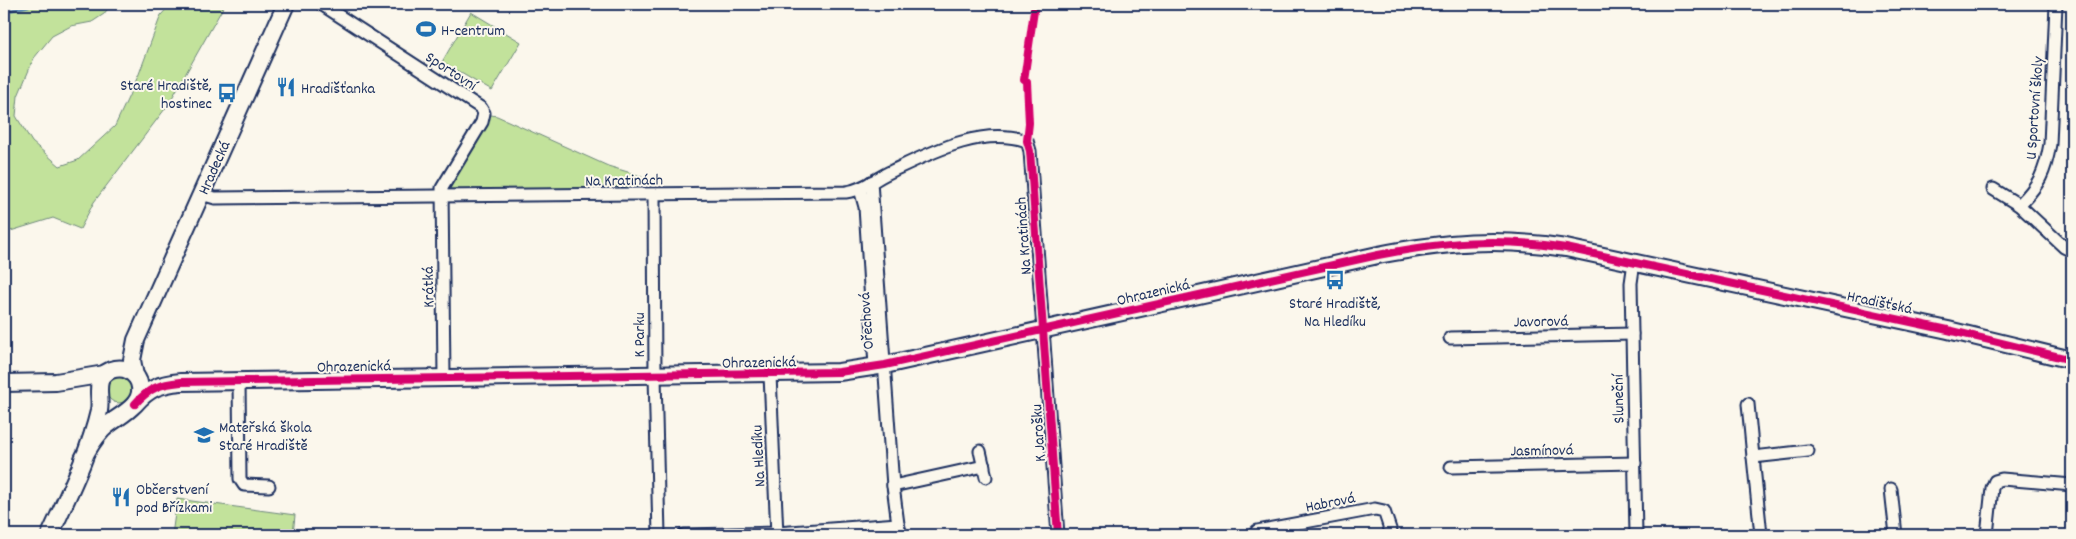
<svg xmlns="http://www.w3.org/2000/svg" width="2076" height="539" viewBox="0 0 2076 539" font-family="Dekko,sans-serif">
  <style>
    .green { fill: #c2e29b; stroke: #6e887c }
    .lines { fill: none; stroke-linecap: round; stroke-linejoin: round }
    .stream { stroke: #618eb6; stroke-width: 3 }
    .street-casing { stroke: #1b2f5e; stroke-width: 15 }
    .secondary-casing { stroke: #1b2f5e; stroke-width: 20 }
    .street { stroke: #fbf7ec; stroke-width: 11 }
    .secondary { stroke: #fbf7ec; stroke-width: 16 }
    .cycleway-casing { stroke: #fbf7ec; stroke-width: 11 }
    .cycleway { stroke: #d6006c; stroke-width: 8 }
    .labels { text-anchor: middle; stroke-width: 4; stroke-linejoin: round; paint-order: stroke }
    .poi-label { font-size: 16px; fill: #1b2f5e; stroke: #fbf7ec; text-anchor: start }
    .street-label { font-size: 16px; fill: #1b2f5e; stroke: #fbf7ec }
  </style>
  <rect width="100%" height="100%" fill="#fbf7ec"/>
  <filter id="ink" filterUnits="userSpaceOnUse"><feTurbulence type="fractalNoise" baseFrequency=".02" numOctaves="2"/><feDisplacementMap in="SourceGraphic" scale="10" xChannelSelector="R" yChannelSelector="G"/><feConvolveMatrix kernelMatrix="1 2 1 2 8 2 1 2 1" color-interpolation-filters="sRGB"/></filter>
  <g filter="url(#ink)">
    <g class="green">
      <polygon points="37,4 111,4 104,14 92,22 71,26 52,36 34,58 18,96 16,116 32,142 60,166 78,160 115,126 139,74 161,15 171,4 225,4 168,105 94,202 80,229 53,218 4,233 4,12"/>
      <polygon points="471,12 521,42 492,91 442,62"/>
      <polygon points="491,115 497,116 608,166 641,176 643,180 640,189 448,192 444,188 487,119"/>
      <circle cx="119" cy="390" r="13"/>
      <polygon points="177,499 295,515 293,535 172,535"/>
    </g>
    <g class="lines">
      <polyline class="stream" points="4,12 36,4"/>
      <defs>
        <g id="street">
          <polyline points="321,4 481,108 484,113 482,122 442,188 444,377"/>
          <polyline points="871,182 893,486 898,524"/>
          <polyline points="860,189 865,207 875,366"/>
          <path d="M1993,189L2019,205C2039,185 2045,173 2050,144L2056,4"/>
          <path d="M201,194L215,198L846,192C863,190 876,178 892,171C932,152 982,126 1027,141L1030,151L1058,535"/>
          <polyline points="654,195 655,376 659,535"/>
          <polyline points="2019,205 2064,247 2072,251"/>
          <polyline points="1634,262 1631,283 1636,535"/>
          <polyline points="1450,338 1632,334"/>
          <polyline points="770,375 777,535"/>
          <polyline points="239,380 240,479 244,485 269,486"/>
          <polyline points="1748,404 1753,457 1808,451"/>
          <polyline points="980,451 986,477"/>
          <polyline points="1753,457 1761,535"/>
          <polyline points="1451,467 1635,463"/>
          <polyline points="893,486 984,466"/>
          <polyline points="1891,489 1896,535"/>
          <polyline points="1257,531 1375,509 1384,511 1392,535"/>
          <polyline points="684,535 777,533 898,524 901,535"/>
          <polyline points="1987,535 1992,488 1995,481 2002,479 2072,485"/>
        </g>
        <g id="secondary">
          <polyline points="135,376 132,360 136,340 286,4"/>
          <polyline points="4,383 56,382 105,374"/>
          <path d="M135,404C149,388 160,384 181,382L839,372L885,365L1378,255C1445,242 1497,237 1566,248L1948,330L2072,360"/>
          <path d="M50,535C68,495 89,454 99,411C102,396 92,378 111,370C117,368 124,368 129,371C135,374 139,380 140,387C143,408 114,417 102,430C94,439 88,448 83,459"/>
        </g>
      </defs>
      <use href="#street" class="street-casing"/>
      <use href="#secondary" class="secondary-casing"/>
      <use href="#street" class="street"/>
      <use href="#secondary" class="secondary"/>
      <defs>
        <g id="cycleway">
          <polyline points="1035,4 1024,80 1027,82 1029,123 1027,141 1030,151 1058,535"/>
          <path d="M135,404C149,388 160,384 181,382L839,372L885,365L1378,255C1445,242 1497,237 1566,248L1948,330L2072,360"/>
        </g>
      </defs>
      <use href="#cycleway" class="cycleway-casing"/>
      <use href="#cycleway" class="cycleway"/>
    </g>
  </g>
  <defs>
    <symbol id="stadium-bare" viewBox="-9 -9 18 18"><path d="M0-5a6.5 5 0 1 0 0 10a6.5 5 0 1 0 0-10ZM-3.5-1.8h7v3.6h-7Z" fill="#1f6fb2" stroke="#fbf7ec" stroke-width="2.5" paint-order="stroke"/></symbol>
    <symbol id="restaurant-bare" viewBox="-9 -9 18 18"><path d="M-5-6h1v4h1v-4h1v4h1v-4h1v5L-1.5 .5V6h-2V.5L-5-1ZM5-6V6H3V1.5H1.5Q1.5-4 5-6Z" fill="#1f6fb2" stroke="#fbf7ec" stroke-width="2.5" paint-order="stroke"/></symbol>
    <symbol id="bus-bare" viewBox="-9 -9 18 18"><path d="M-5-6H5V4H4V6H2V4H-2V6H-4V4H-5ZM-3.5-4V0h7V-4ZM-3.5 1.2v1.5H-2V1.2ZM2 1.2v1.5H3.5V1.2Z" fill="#1f6fb2" stroke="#fbf7ec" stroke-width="2.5" paint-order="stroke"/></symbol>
    <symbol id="school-bare" viewBox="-9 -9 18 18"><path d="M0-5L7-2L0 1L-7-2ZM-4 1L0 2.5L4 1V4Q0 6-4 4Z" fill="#1f6fb2" stroke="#fbf7ec" stroke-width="2.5" paint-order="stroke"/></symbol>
  </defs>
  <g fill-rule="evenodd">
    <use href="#stadium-bare" x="412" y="15" width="28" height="28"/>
    <use href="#restaurant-bare" x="272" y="73" width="28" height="28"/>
    <use href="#bus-bare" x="213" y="79" width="28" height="28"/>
    <use href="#bus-bare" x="1321" y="266" width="28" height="28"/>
    <use href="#school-bare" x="190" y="421" width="28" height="28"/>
    <use href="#restaurant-bare" x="107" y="483" width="28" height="28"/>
  </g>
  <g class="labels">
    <g class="poi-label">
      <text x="441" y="35">H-centrum</text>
      <text x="212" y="90" text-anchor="end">Staré Hradiště,<tspan x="212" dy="18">hostinec</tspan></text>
      <text x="301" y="93">Hradišťanka</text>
      <text x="1335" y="308" text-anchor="middle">Staré Hradiště,<tspan x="1335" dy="18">Na Hledíku</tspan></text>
      <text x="219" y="432">Mateřská škola<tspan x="219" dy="18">Staré Hradiště</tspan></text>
      <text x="136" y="494">Občerstvení<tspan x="136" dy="18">pod Břízkami</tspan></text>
    </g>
    <g class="street-label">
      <text transform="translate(452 70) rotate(33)" y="6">Sportovní</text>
      <text transform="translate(2033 108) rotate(-86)" y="6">U Sportovní školy</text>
      <text transform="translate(213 167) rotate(-66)" y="6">Hradecká</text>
      <text transform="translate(624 179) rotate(-1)" y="6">Na Kratinách</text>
      <text transform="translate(1022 236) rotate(-94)" y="6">Na Kratinách</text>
      <text transform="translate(427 287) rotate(-91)" y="6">Krátká</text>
      <text transform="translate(1153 291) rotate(-13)" y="6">Ohrazenická</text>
      <text transform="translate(1880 301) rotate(12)" y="6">Hradišťská</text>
      <text transform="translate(1541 320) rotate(-1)" y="6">Javorová</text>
      <text transform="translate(865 321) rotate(-94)" y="6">Ořechová</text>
      <text transform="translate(638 335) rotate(-90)" y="6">K Parku</text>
      <text transform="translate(759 361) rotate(-1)" y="6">Ohrazenická</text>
      <text transform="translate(354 365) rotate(-1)" y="6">Ohrazenická</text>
      <text transform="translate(1617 399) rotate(-91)" y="6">Sluneční</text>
      <text transform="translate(1037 433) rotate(-94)" y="6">K Jarošku</text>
      <text transform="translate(1542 449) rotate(-1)" y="6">Jasmínová</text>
      <text transform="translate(757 456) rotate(-93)" y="6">Na Hledíku</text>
      <text transform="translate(1330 501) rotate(-11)" y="6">Habrová</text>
    </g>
  </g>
  <rect width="2076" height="539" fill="none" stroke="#fbf7ec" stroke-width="20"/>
  <rect x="10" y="10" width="2056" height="519" fill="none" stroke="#1b2f5e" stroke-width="2" filter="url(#ink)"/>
</svg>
